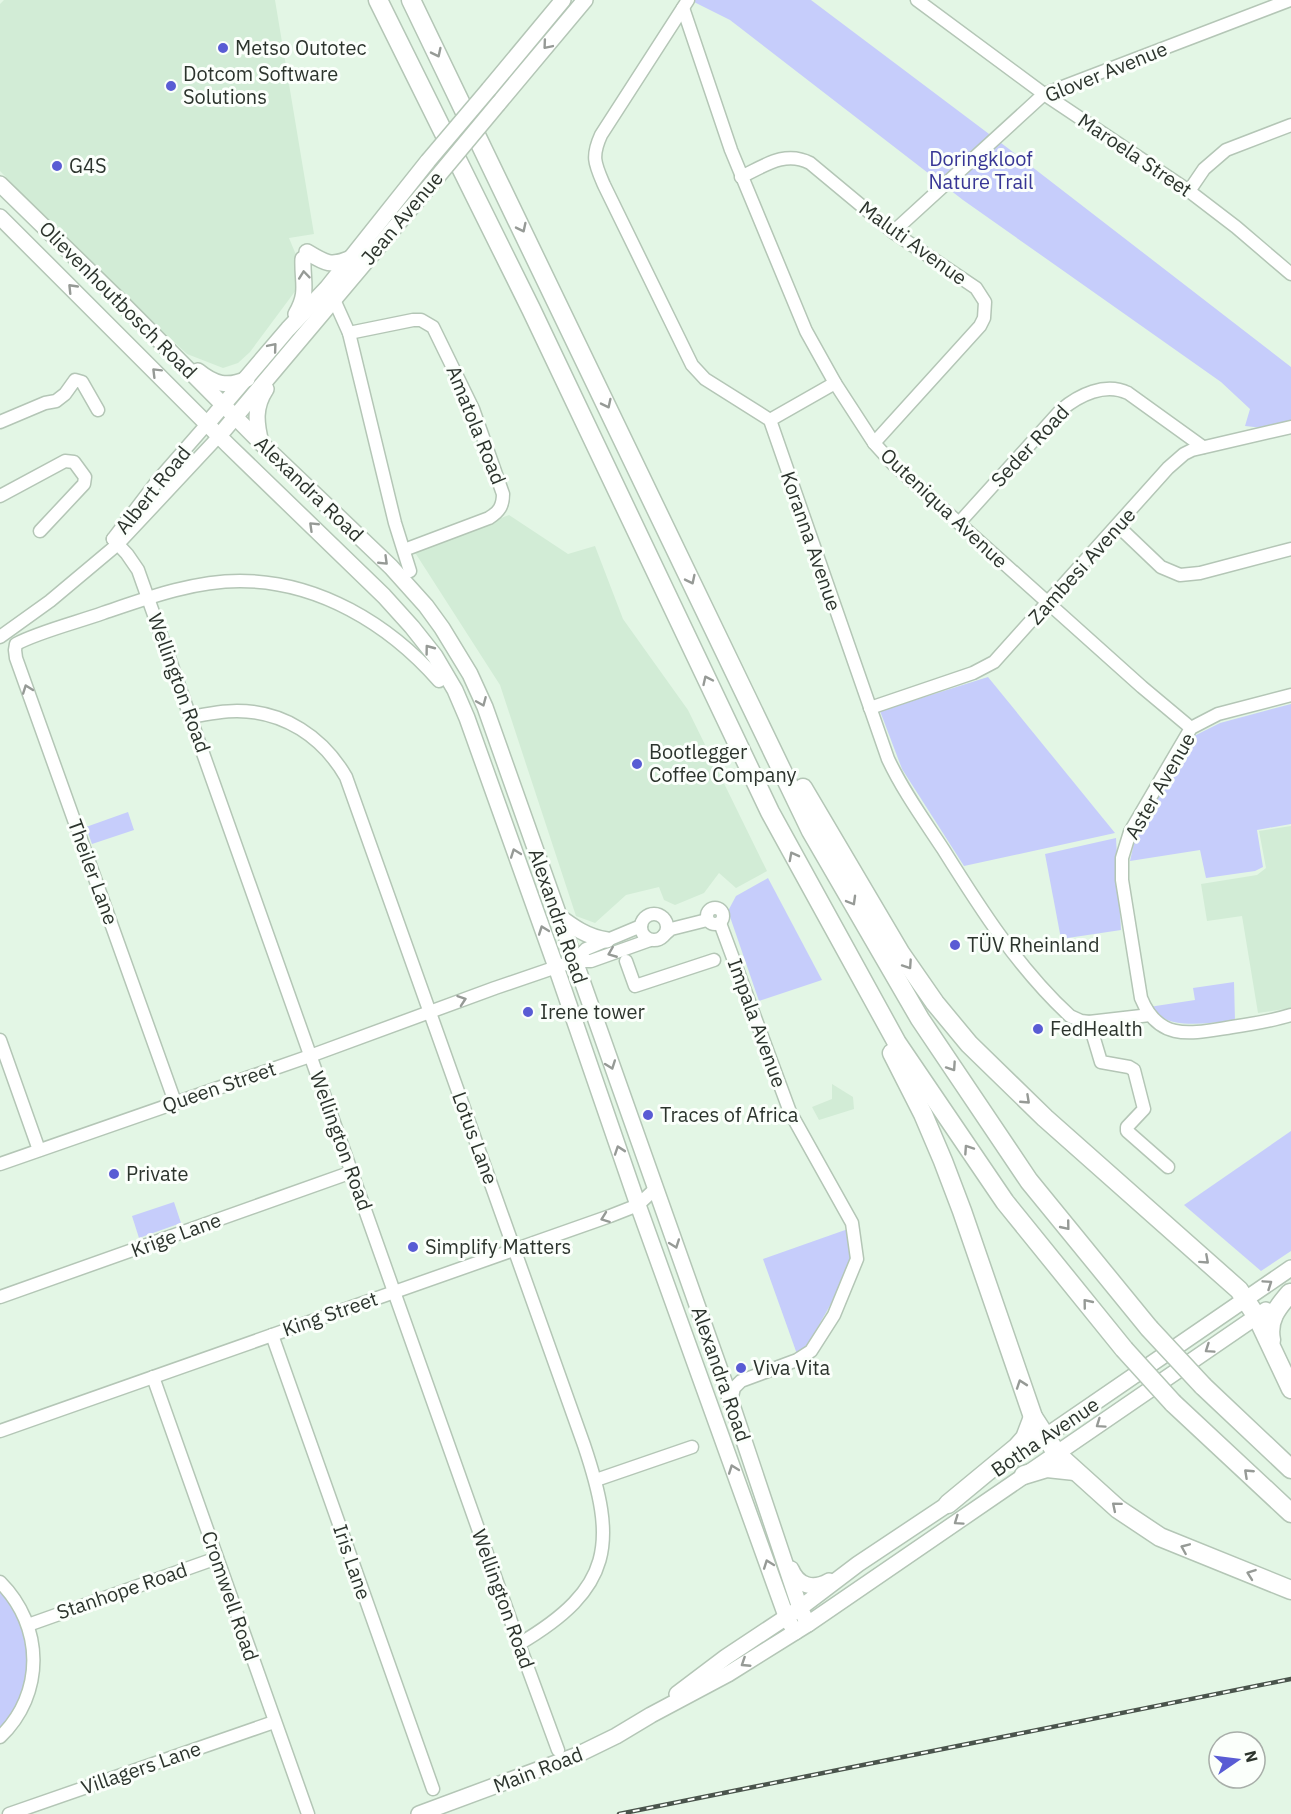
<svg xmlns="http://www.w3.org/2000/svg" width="1291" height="1814" viewBox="0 0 1291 1814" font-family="'IBM Plex Sans',sans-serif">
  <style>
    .built { fill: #d2ecd6 }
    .green { fill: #c6cdfb }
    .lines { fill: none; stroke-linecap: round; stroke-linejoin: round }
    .minor-casing { stroke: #b4c6b6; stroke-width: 15 }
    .major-casing { stroke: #b4c6b6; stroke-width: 18 }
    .highway-casing { stroke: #b4c6b6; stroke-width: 21 }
    .minor { stroke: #fff; stroke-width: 12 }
    .major { stroke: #fff; stroke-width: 15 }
    .highway { stroke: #fff; stroke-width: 18 }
    .rail-casing { stroke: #4a544c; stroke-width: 4.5 }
    .rail { stroke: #fbfffb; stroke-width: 2; stroke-dasharray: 7; stroke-linecap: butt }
    .major-bridge-casing { stroke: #b4c6b6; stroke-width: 18; stroke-linecap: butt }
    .highway-bridge-casing { stroke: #b4c6b6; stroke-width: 21; stroke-linecap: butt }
    .major-bridge { stroke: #fff; stroke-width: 15 }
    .highway-bridge { stroke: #fff; stroke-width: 18 }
    .oneway { stroke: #969a96 }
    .poi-dot { fill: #595cd4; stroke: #fbfffb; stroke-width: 2 }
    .labels { text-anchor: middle; stroke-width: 6; stroke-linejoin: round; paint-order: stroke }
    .poi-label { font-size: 20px; fill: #2c342d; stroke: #fbfffb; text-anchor: start }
    .street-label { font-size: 20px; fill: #2c342d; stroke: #fbfffb }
    .park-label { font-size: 20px; fill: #373695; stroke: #fbfffb }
  </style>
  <rect width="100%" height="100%" fill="#e3f6e5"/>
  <g class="built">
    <polygon points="4,0 275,0 314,234 289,238 299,262 299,286 250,352 238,363 223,368 187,354 89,262 0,171 0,4"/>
    <polygon points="509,515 568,554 595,546 623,619 688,710 767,871 736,888 719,873 704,893 675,905 664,900 659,887 626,895 595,923 576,916 500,685 414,551"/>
    <polygon points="1291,826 1291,1008 1258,1013 1242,916 1207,921 1201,884 1257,875 1266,868 1259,831"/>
    <polygon points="832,1084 853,1097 854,1109 819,1120 812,1107 832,1099"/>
  </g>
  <g class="green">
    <polygon points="690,0 811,0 1009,149 1291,367 1291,431 1245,426 1250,409 1221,382 963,200 730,20"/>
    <polygon points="988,677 1115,833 964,866 902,769 880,711"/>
    <polygon points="1291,704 1291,824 1257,830 1263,867 1255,871 1206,878 1200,850 1130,861 1136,834 1194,736 1220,723"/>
    <polygon points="128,812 134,830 92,844 86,827"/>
    <polygon points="1116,838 1121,930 1061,939 1045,854"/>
    <polygon points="768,878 822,980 759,1001 728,911 736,896"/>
    <path d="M1234,982L1235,1021C1207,1022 1169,1032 1149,1007L1195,1000L1193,988Z"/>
    <polygon points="1291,1131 1291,1251 1261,1271 1184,1205"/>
    <polygon points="174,1202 181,1223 139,1238 132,1216"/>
    <polygon points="848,1229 853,1259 849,1272 807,1346 797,1354 763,1259"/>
    <polygon points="0,1586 25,1626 30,1652 28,1680 22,1702 0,1733"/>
  </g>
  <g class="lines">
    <defs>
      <g id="minor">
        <path d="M688,0L601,135C591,157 595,164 604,185L692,365L705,379L770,420L888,759C903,791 924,820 943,849C980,908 1018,968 1070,1016L1081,1021L1089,1022L1150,1015"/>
        <polyline points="917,0 1044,94 1189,191 1236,227 1291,274"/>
        <polyline points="683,8 731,150 806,331 835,383 874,443 893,464 1142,687 1191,728"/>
        <path d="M741,177C764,166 785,150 810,163L893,232L976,288L985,302L984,318L980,326L874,443"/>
        <polyline points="1189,191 1204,169 1226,150 1291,125"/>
        <polyline points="893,232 1044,94 1290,0"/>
        <polyline points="331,293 349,333 395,523 410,571"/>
        <path d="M349,333L413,320H421L433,327L473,409L503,494C503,506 499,512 489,518L404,550"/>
        <polyline points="770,420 835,383"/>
        <polyline points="0,422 45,403 56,401 65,394 75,380 82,382 98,410"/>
        <polyline points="0,496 65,461 74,462 85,477 84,484 40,531"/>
        <path d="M959,523L1061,410C1079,395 1105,382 1128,393L1203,447"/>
        <polyline points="1118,526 1161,567 1180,575 1200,573 1291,549"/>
        <polyline points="113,539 127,554 138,570 519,1644 558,1750"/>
        <polyline points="113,539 158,480 207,424"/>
        <polyline points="0,637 50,601 118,544 219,436"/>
        <path d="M1291,695L1218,714L1191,728L1130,832L1122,858V880L1141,998C1159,1043 1193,1033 1232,1027C1252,1024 1272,1021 1291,1015"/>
        <polyline points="870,708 973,673 994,662 1168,468 1184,454 1192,450 1291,427"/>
        <path d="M191,717C206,714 222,711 237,711C284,711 323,737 346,777L584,1445C617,1543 614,1588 519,1644"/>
        <circle cx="715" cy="916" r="8"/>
        <circle cx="654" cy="927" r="13"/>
        <polyline points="720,923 790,1112 852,1223 857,1259 834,1315 811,1351 797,1360 741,1381 734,1388 731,1401"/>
        <polyline points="664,935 671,929 707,920"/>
        <polyline points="574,961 586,949 641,926"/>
        <polyline points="626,961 635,986 714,960"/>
        <polyline points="1089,1022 1101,1062 1129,1067 1134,1070 1144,1109 1127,1127 1127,1131 1168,1167"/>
        <polyline points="0,1040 39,1150"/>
        <path d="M175,1102L16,658L15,650L16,644C38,632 78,622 103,613C147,598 193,581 240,581C318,581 389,624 439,681"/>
        <polyline points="0,1164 310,1056 495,988 574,961 591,961 650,940"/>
        <polyline points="0,1297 352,1172"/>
        <polyline points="272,1335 433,1789"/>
        <polyline points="153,1377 308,1814"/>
        <polyline points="0,1431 610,1216 638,1205 655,1189"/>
        <polyline points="596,1480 692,1447"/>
        <path d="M0,1582C44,1626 45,1694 0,1737"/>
        <polyline points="28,1625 217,1558"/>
        <polyline points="9,1814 274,1722"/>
      </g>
      <g id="major">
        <polyline points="489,89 563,0"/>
        <polyline points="498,104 585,0"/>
        <polyline points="0,184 120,301 261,443 391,567 426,606 442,628 470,674 485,707 725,1384 800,1608 808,1624"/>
        <polyline points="0,217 228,445 384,596 412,627 435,656 455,690 467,718 556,967 638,1205 786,1616 795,1632"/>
        <path d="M307,252C325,263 331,267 351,258"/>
        <path d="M296,314C309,292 302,282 303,259"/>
        <path d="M198,371C214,384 227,388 247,379"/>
        <polyline points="207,424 288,329 327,288 428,161"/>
        <polyline points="219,436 438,176"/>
        <path d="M261,443C256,423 254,407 266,389"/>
        <path d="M557,915C573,927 587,937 607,940"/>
        <polyline points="1011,1460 1291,1268"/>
        <path d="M791,1569C798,1586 813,1590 829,1581"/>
        <polyline points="677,1694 726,1657 800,1608 858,1564 957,1498"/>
        <polyline points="419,1814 575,1756 616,1736 651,1715 728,1674 808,1624 1266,1310"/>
      </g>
      <g id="highway">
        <polyline points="378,0 531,309 770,812 897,1043 1005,1202 1124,1349"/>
        <polyline points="411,0 811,831 920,1019 1029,1181 1149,1328"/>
        <polyline points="803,788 901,954 935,1003 969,1044 1045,1118 1239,1290 1257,1317 1291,1389"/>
        <polyline points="892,1053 923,1114 943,1161 962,1211 1033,1417 1057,1454 1118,1509 1160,1537 1291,1590"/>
        <path d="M1271,1340C1267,1320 1277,1308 1290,1293"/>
        <polyline points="1203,1386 1291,1469"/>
        <polyline points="1173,1403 1291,1513"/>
        <polyline points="1024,1475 1047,1468 1075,1471"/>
        <polyline points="948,1504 1017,1447 1025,1438 1033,1417"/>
      </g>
    </defs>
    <use href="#minor" class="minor-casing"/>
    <use href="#major" class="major-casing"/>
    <use href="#highway" class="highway-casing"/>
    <use href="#minor" class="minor"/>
    <use href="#major" class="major"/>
    <use href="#highway" class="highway"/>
    <defs>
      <polyline id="rail" points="619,1814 1291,1679"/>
    </defs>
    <use href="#rail" class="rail-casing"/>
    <use href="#rail" class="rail"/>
    <defs>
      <g id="major-bridge">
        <polyline points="428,161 489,89"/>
        <polyline points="438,176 498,104"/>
      </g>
      <g id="highway-bridge">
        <polyline points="1149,1328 1203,1386"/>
        <polyline points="1124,1349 1173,1403"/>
      </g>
    </defs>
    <use href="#major-bridge" class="major-bridge-casing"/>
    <use href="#highway-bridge" class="highway-bridge-casing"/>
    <use href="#major-bridge" class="major-bridge"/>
    <use href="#highway-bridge" class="highway-bridge"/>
  </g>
  <defs><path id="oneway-chevron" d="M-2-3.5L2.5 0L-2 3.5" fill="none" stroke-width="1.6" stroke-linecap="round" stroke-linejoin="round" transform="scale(1.5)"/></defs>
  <g class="oneway">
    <use href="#oneway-chevron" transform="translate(547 45) rotate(130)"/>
    <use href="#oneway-chevron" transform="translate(437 53) rotate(64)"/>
    <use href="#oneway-chevron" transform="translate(522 228) rotate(64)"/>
    <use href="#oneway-chevron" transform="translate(304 275) rotate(-96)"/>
    <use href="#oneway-chevron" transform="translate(72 288) rotate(-134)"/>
    <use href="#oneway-chevron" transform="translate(273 347) rotate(-50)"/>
    <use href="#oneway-chevron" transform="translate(156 372) rotate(-135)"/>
    <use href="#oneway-chevron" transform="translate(607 404) rotate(64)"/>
    <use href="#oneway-chevron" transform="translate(313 526) rotate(-136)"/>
    <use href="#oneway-chevron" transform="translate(384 561) rotate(44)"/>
    <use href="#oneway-chevron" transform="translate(691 580) rotate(64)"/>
    <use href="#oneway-chevron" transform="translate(429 649) rotate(-127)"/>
    <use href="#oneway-chevron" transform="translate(707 680) rotate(-115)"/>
    <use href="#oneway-chevron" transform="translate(27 689) rotate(-110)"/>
    <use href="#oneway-chevron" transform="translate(482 702) rotate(67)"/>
    <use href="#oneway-chevron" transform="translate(515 853) rotate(-110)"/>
    <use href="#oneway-chevron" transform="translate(793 856) rotate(-118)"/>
    <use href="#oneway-chevron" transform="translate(852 901) rotate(60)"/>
    <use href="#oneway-chevron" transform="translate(543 930) rotate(-110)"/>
    <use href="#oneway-chevron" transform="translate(612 953) rotate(158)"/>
    <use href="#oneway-chevron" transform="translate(908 965) rotate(56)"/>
    <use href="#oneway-chevron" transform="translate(462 1000) rotate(-19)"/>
    <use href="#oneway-chevron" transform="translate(611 1065) rotate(70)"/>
    <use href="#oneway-chevron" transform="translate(952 1067) rotate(56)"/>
    <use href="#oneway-chevron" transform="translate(1026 1100) rotate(43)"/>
    <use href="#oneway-chevron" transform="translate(968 1149) rotate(-124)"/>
    <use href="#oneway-chevron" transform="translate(619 1150) rotate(-109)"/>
    <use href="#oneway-chevron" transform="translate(605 1218) rotate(160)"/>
    <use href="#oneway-chevron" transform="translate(1066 1226) rotate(51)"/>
    <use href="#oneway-chevron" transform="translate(675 1244) rotate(70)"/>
    <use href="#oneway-chevron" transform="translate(1205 1260) rotate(42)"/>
    <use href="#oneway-chevron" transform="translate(1268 1284) rotate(-34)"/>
    <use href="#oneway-chevron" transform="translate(1087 1303) rotate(-129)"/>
    <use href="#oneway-chevron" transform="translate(1209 1349) rotate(146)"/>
    <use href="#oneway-chevron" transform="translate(1021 1384) rotate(-109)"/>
    <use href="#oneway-chevron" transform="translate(1100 1424) rotate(145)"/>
    <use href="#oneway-chevron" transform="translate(733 1469) rotate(-110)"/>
    <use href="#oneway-chevron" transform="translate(1248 1473) rotate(-137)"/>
    <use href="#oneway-chevron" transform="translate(1116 1506) rotate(-140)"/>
    <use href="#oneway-chevron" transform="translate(958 1521) rotate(145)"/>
    <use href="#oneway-chevron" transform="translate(1185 1548) rotate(-157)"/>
    <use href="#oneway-chevron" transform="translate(768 1564) rotate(-110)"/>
    <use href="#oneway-chevron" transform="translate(1251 1574) rotate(-160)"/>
    <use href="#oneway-chevron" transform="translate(745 1663) rotate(147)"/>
  </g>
  <g class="poi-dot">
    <circle cx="223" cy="48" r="6"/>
    <circle cx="171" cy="86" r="6"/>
    <circle cx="57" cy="166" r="6"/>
    <circle cx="637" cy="764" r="6"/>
    <circle cx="955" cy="945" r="6"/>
    <circle cx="528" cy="1012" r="6"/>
    <circle cx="1038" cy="1029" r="6"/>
    <circle cx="648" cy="1115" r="6"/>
    <circle cx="114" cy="1174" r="6"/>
    <circle cx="413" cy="1247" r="6"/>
    <circle cx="741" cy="1368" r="6"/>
  </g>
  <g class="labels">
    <g class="poi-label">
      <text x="235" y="55">Metso Outotec</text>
      <text x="183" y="81">Dotcom Software<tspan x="183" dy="23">Solutions</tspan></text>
      <text x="69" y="173">G4S</text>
      <text x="649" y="759">Bootlegger<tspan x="649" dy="23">Coffee Company</tspan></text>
      <text x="967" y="952">TÜV Rheinland</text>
      <text x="540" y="1019">Irene tower</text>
      <text x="1050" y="1036">FedHealth</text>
      <text x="660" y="1122">Traces of Africa</text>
      <text x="126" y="1181">Private</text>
      <text x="425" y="1254">Simplify Matters</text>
      <text x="753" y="1375">Viva Vita</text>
    </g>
    <g class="street-label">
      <text transform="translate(1106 72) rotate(-22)" y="7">Glover Avenue</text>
      <text transform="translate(1135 155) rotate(34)" y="7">Maroela Street</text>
      <text transform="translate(402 218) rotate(-50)" y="7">Jean Avenue</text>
      <text transform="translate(913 243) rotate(36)" y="7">Maluti Avenue</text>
      <text transform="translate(118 300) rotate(45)" y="7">Olievenhoutbosch Road</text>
      <text transform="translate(476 425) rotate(68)" y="7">Amatola Road</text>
      <text transform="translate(1030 446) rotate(-47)" y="7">Seder Road</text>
      <text transform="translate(309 489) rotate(44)" y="7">Alexandra Road</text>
      <text transform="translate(153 490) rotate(-51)" y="7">Albert Road</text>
      <text transform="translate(944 508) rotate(43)" y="7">Outeniqua Avenue</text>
      <text transform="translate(811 541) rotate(71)" y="7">Koranna Avenue</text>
      <text transform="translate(1082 566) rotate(-48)" y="7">Zambesi Avenue</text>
      <text transform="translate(179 683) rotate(70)" y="7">Wellington Road</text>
      <text transform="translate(1160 786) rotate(-60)" y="7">Aster Avenue</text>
      <text transform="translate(93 872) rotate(70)" y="7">Theiler Lane</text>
      <text transform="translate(558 916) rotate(71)" y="7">Alexandra Road</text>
      <text transform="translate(757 1023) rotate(70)" y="7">Impala Avenue</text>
      <text transform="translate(219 1087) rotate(-19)" y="7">Queen Street</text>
      <text transform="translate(475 1138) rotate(70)" y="7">Lotus Lane</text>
      <text transform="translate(341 1141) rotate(70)" y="7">Wellington Road</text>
      <text transform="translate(176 1235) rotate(-20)" y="7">Krige Lane</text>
      <text transform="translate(330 1314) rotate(-19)" y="7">King Street</text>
      <text transform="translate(721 1374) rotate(71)" y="7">Alexandra Road</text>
      <text transform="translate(1045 1437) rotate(-34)" y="7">Botha Avenue</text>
      <text transform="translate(352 1562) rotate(71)" y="7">Iris Lane</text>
      <text transform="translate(122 1591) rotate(-19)" y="7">Stanhope Road</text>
      <text transform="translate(230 1596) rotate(71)" y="7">Cromwell Road</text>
      <text transform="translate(503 1599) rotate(70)" y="7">Wellington Road</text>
      <text transform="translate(141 1768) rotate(-19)" y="7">Villagers Lane</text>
      <text transform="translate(538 1770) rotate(-21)" y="7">Main Road</text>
    </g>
    <g class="park-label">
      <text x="981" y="166">Doringkloof<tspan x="981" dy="23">Nature Trail</tspan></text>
    </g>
  </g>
  <g transform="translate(1237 1760) rotate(76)"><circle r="28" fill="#fbfffb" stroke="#a8aea9" stroke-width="1.5"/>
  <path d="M0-4.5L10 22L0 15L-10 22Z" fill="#595cd4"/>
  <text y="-9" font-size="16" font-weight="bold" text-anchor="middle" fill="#2c342d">N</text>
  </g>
</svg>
